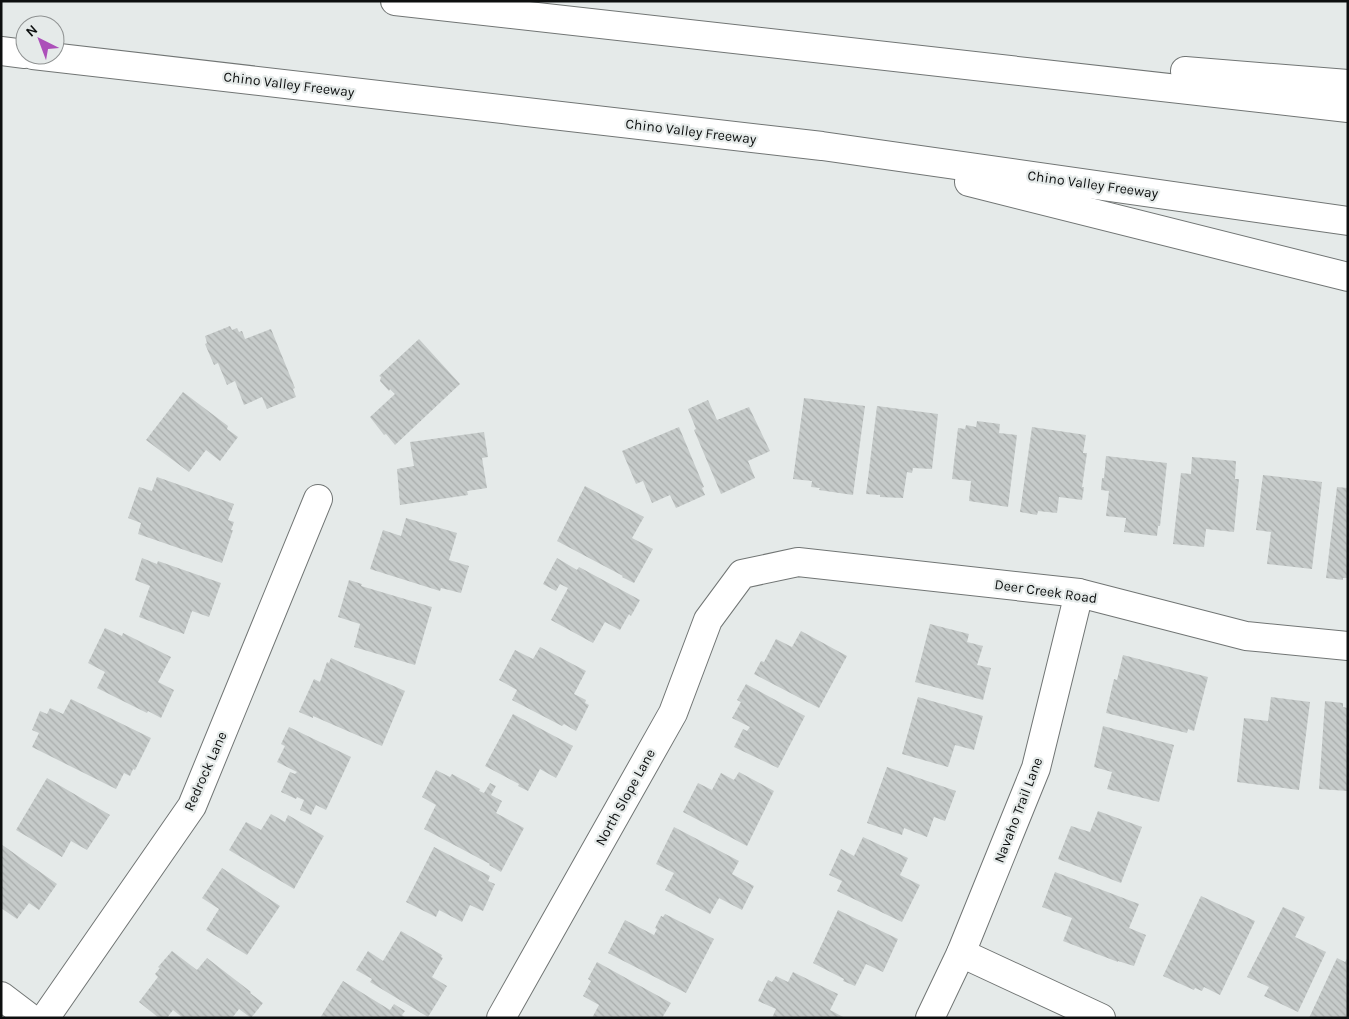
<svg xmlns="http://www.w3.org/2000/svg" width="1349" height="1019" viewBox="0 0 1349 1019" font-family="Karla,sans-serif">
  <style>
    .building { fill: url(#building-back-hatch) }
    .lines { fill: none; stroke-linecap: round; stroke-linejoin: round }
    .minor-casing { stroke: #717574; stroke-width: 30 }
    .motorway-casing { stroke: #717574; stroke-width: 30 }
    .minor { stroke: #fff; stroke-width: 28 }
    .motorway { stroke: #fff; stroke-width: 28 }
    .labels { text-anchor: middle; stroke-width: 4.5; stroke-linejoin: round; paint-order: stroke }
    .street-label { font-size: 14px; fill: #0d0f0f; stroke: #e5eae9 }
  </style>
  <defs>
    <pattern id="building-back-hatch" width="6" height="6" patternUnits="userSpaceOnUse" patternTransform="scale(1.25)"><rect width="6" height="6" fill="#c6cbca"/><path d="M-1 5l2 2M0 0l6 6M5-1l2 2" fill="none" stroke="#a9adac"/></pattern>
  </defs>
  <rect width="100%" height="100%" fill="#e5eae9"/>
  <g class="building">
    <polygon points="230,326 232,330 237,328 239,332 242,331 245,339 271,329 295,388 293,389 296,397 267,409 262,397 244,405 235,381 227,385 218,363 214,365 205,344 207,343 205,336"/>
    <polygon points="419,339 460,384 395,445 386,434 384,435 370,417 395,394 390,389 389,391 380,381 381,377 379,376"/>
    <polygon points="183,392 228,426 227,429 238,437 220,461 206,450 189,472 146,440"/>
    <polygon points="804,398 865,406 853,495 819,490 820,488 811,487 812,481 793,479"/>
    <polygon points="708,400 717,420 749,407 770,451 748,461 755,478 721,494 694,430 696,429 688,409"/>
    <polygon points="877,406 938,414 932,469 913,468 912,473 907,472 903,498 880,497 880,495 866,494"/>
    <polygon points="977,421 1000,424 999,433 1017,435 1008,507 969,501 971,481 952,479 958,428 965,429 966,425 976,427"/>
    <polygon points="679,427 704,487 702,488 705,495 676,508 670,495 652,503 643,481 636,484 622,451"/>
    <polygon points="1032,427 1086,435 1083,453 1087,453 1082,487 1084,487 1082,500 1059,497 1057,513 1038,511 1037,515 1020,512"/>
    <polygon points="484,432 488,457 482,458 487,488 467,491 468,495 400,505 397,469 414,466 410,442"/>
    <polygon points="1106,456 1167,463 1160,526 1158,526 1157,536 1124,532 1126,518 1106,516 1109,491 1101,490 1102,478 1104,478"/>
    <polygon points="1192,457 1236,461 1235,479 1239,479 1234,532 1206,529 1204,547 1173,544 1181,473 1191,474"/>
    <polygon points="1263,475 1322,482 1312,569 1267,564 1271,532 1256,530"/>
    <polygon points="157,477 234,504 228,520 234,522 231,530 233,530 222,563 138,534 141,523 128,518 139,487 152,491"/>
    <polygon points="585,486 644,517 632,538 653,549 634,583 622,577 623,576 557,541"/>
    <polygon points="1337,487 1348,488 1348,578 1343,578 1343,580 1326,578"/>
    <polygon points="406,518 457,533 449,560 469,566 461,593 441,588 440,591 370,569 383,530 401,536"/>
    <polygon points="142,558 157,564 158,561 221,583 209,617 192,611 184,634 139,617 150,586 135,580"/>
    <polygon points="557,558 577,570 579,567 640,600 631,616 629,614 620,630 605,622 593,643 551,620 568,588 560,584 556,591 543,584"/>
    <polygon points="349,580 362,584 361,586 432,607 415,665 354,647 360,624 338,617"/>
    <polygon points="930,624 969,634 967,642 983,646 977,665 991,668 983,700 915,682"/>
    <polygon points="105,628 122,636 123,633 171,657 158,682 174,690 161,718 148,711 147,713 97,688 105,672 88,663"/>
    <polygon points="801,631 847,656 819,708 754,674 761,661 764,662 776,639 792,647"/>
    <polygon points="540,647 586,671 574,694 586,700 585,703 589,705 576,731 564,724 562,726 512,700 517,690 499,680 515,650 533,659"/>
    <polygon points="1123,655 1208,677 1194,731 1188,729 1187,733 1106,713 1114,679 1117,680"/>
    <polygon points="331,658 405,691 382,746 313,716 313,718 299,712 314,679 320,682 327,662 329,663"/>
    <polygon points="746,684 805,716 778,768 734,747 743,729 747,731 750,727 732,718 741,702 737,700"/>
    <polygon points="918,697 983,716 974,750 955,745 948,767 902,754"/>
    <polygon points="1271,697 1310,702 1299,790 1237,782 1244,718 1268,721"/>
    <polygon points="71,699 151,738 135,770 133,769 130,776 124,773 116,789 32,747 39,733 32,730 40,711 47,714 50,708 63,714"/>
    <polygon points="1325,701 1343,703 1343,707 1348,708 1348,791 1319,789"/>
    <polygon points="513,714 573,746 556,778 540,769 528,791 518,786 519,784 485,766"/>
    <polygon points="1103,726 1174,745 1159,802 1107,789 1112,772 1094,767"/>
    <polygon points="289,727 351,757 326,810 316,805 311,815 300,810 304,800 297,797 296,799 281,792 290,772 295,774 297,772 277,762 285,746 281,744"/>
    <polygon points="887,767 956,791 945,821 934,817 927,837 904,828 902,835 867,823"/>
    <polygon points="436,770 450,777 452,774 480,789 479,791 484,793 490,783 496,786 491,795 502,801 496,813 524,828 501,872 489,865 490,864 424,829 436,805 422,797"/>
    <polygon points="739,772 774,791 747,846 683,812 698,783 712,790 721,773 734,780"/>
    <polygon points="47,778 110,815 87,850 71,841 62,857 16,830"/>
    <polygon points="1098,811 1142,827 1121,883 1058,859 1071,826 1090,832"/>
    <polygon points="271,814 285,822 288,815 324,836 294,889 229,850 246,822 261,830"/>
    <polygon points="674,827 739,861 732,874 754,886 742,910 719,898 710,914 665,890 674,873 656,864"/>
    <polygon points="863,837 908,858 900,875 920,885 902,922 837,891 842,881 829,875 841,849 854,856"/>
    <polygon points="1,844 57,884 39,910 29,903 17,919 1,908"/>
    <polygon points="434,847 490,876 488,881 495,884 483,911 470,905 462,922 439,910 436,917 406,902"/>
    <polygon points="222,868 280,906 247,955 206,930 219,909 202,898"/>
    <polygon points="1055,872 1139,904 1129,928 1146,935 1134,966 1118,961 1118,962 1063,941 1072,918 1042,907"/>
    <polygon points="1201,896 1255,921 1220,995 1204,987 1202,991 1195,988 1194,990 1163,976"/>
    <polygon points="1283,907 1305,917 1295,937 1326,952 1298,1012 1264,996 1269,987 1247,977"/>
    <polygon points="838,910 898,939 883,972 866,964 855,986 843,981 844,979 813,963"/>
    <polygon points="665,914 714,939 686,993 608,953 625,920 654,935 657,929 655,928 661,916 663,917"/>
    <polygon points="401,931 442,955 441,957 443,958 432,977 447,986 428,1017 370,982 372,979 356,970 368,951 383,961"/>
    <polygon points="172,951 197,970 207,958 251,992 250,993 263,1003 251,1018 239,1009 232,1018 183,1018 173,1010 167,1018 159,1018 139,1002 158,977 155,974 160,968 158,967"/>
    <polygon points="1348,957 1348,1018 1309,1018 1337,958 1345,962"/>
    <polygon points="597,962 671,1003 662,1018 592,1018 599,1005 583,996 591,981 588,979"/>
    <polygon points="793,972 838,994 830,1010 845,1018 772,1018 776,1009 758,1001 768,980 772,982 776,976 788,982"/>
    <polygon points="343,981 390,1010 394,1004 405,1011 402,1015 406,1018 320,1018"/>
  </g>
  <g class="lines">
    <defs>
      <g id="minor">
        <polyline points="961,953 1101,1018"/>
        <polyline points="1,996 30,1018"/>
        <polyline points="45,1018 192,806 318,499"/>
        <polyline points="501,1018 673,713 708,620 742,574 798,562 1079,593 1246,636 1348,646"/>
        <polyline points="930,1018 961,953 1036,768 1079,593"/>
      </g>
      <g id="motorway">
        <polyline points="395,1 1348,108"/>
        <polyline points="1,51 25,54"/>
        <polyline points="33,55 822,146 1348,221"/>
        <polyline points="1185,71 1348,84"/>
        <polyline points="969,182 1348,277"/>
      </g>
    </defs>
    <use href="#minor" class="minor-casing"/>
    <use href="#motorway" class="motorway-casing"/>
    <use href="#minor" class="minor"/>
    <use href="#motorway" class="motorway"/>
  </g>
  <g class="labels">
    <g class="street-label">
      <text transform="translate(289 84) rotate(7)" y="5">Chino Valley Freeway</text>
      <text transform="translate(691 131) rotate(7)" y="5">Chino Valley Freeway</text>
      <text transform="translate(1093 184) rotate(8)" y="5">Chino Valley Freeway</text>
      <text transform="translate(1046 591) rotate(8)" y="5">Deer Creek Road</text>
      <text transform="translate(205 771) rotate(-66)" y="5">Redrock Lane</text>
      <text transform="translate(625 797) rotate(-61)" y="5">North Slope Lane</text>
      <text transform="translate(1018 810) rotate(-69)" y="5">Navaho Trail Lane</text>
    </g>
  </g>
  <rect width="1349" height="1019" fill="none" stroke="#0d0f0f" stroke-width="5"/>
  <g transform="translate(40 40) rotate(318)"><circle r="24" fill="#e5eae9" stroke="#8f9292"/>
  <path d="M0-4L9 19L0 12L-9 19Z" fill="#ac4fb9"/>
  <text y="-8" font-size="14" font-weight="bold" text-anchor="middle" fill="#0d0f0f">N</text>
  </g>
</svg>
